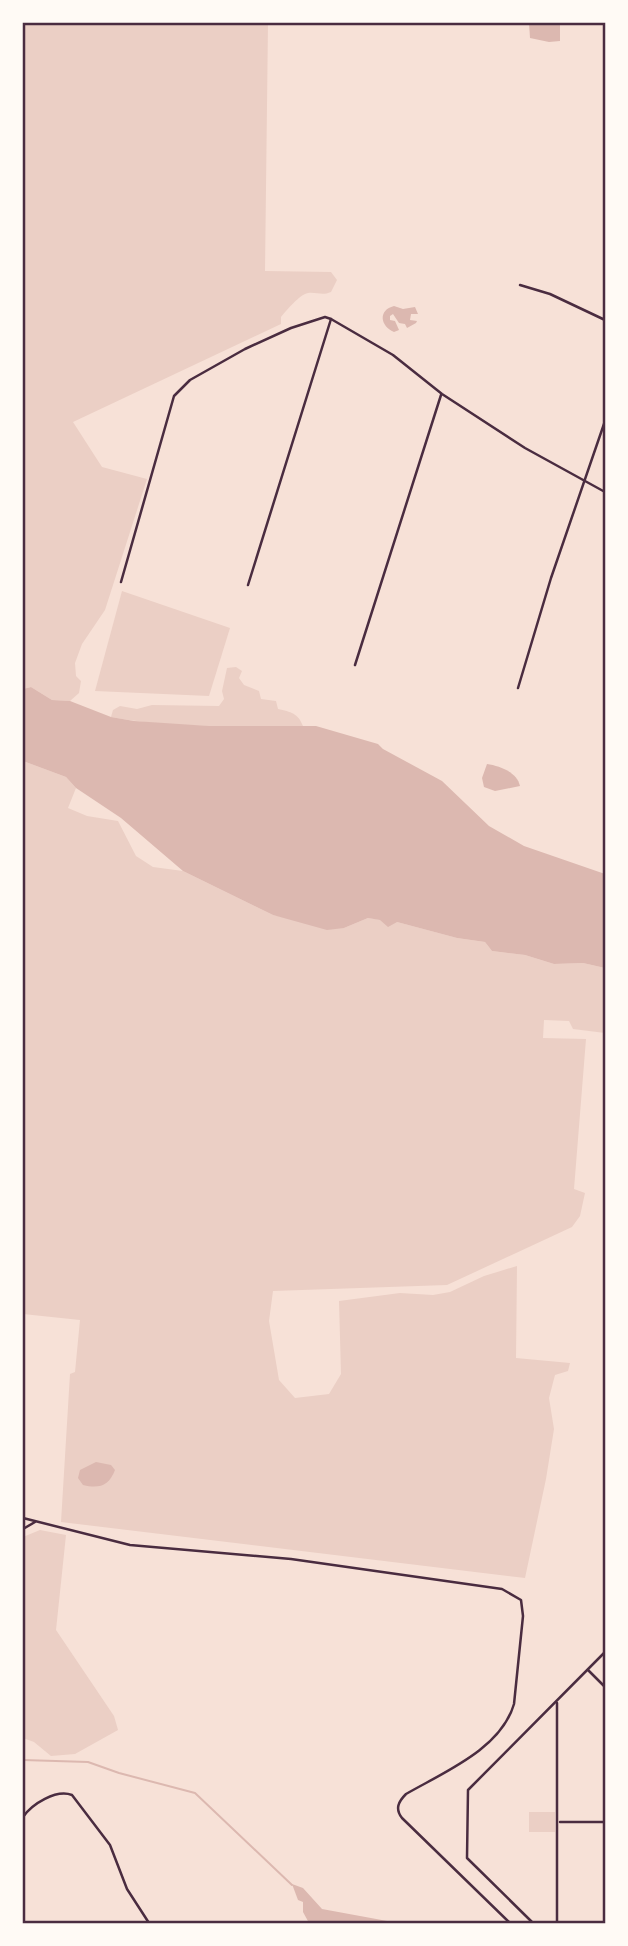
<svg xmlns="http://www.w3.org/2000/svg" width="628" height="1946" viewBox="0 0 628 1946" font-family="'DejaVu Sans',sans-serif">
  <style>
    .green { fill: #ebcfc5 }
    .water { fill: #dcb8b0 }
    .lines { fill: none; stroke-linecap: round; stroke-linejoin: round }
    .stream { stroke: #dcb8b0; stroke-width: 2 }
    .minor { stroke: #4a2c40; stroke-width: 2.5 }
    .neatline { fill: none; stroke: #4a2c40; stroke-width: 2.5 }
  </style>
  <rect width="100%" height="100%" fill="#f7e1d7"/>
  <g class="green">
    <path d="M23,23H268L265,271L331,272L337,280L331,292C322,296 317,292 308,293C299,295 287,310 281,317V324L73,422L102,467L147,479L105,610L82,644L75,663L76,676L81,681L79,693L70,701L52,700L31,687L23,689Z"/>
    <polygon points="122,591 230,628 209,696 95,691"/>
    <path d="M236,667L242,671L239,678L244,685L259,691L261,699L276,701L278,709C291,712 298,713 303,726C239,726 174,729 111,717L113,710L120,706L137,709L152,705L219,706L224,699L222,691L227,668Z"/>
    <polygon points="23,761 66,777 76,788 68,808 87,816 118,821 136,856 153,867 183,871 273,915 344,928 368,918 397,922 457,938 485,942 492,951 525,955 554,964 583,963 605,968 605,1033 573,1029 569,1021 544,1020 543,1038 586,1039 574,1189 585,1193 580,1216 572,1227 447,1285 273,1291 269,1321 279,1380 295,1398 329,1394 341,1374 339,1301 400,1293 433,1295 450,1292 484,1276 517,1266 516,1358 570,1363 568,1371 555,1375 549,1398 554,1429 546,1479 525,1578 61,1522 70,1374 75,1372 80,1320 23,1314"/>
    <polygon points="40,1530 66,1535 56,1630 114,1716 118,1730 75,1754 51,1756 34,1742 23,1738 23,1537"/>
    <rect x="529" y="1812" width="26" height="20"/>
  </g>
  <g class="water">
    <polygon points="529,23 560,23 560,41 549,42 530,38"/>
    <path d="M394,306L403,309L415,307L418,314H411L410,320L417,321L416,323L407,328L405,324L399,323L393,314L390,316V320L395,321L399,330L394,332C380,326 378,310 394,306Z"/>
    <polygon points="31,687 52,700 70,701 111,717 134,721 209,726 316,726 378,744 383,749 442,781 489,826 524,846 605,874 605,968 583,963 554,964 525,955 492,951 485,942 457,938 397,922 388,927 380,920 368,918 344,928 327,930 273,915 183,871 121,818 76,788 66,777 23,761 23,689"/>
    <path d="M487,764C500,766 517,772 520,786L495,791L484,787L482,778Z"/>
    <path d="M96,1462L111,1465L115,1470C109,1486 99,1489 83,1485L78,1478L80,1470Z"/>
    <polygon points="292,1884 303,1888 322,1909 398,1923 309,1923 303,1912 303,1902 298,1900"/>
  </g>
  <g class="lines">
    <polyline class="stream" points="23,1760 88,1762 119,1773 195,1793 292,1885"/>
    <g class="minor">
      <polyline points="520,285 550,294 605,320"/>
      <polyline points="121,582 174,396 190,380 245,349 291,328 325,317 331,319 393,355 442,394 525,448 605,492"/>
      <polyline points="248,585 331,319"/>
      <polyline points="355,665 441,395"/>
      <polyline points="518,688 551,578 605,421"/>
      <path d="M23,1518L130,1545L291,1559L502,1589L521,1600L523,1616L514,1704C501,1749 444,1772 406,1794C398,1802 395,1809 402,1818L510,1923"/>
      <polyline points="23,1529 35,1522"/>
      <polyline points="588,1670 605,1687"/>
      <polyline points="557,1703 557,1923"/>
      <path d="M23,1817C32,1804 56,1789 72,1795L110,1845L127,1889L149,1923"/>
      <polyline points="560,1822 605,1822"/>
      <polyline points="533,1923 467,1858 468,1790 605,1652"/>
    </g>
  </g>
  <rect width="628" height="1946" fill="none" stroke="#fffaf5" stroke-width="49"/>
  <rect x="24" y="24" width="580" height="1898" class="neatline"/>
</svg>
